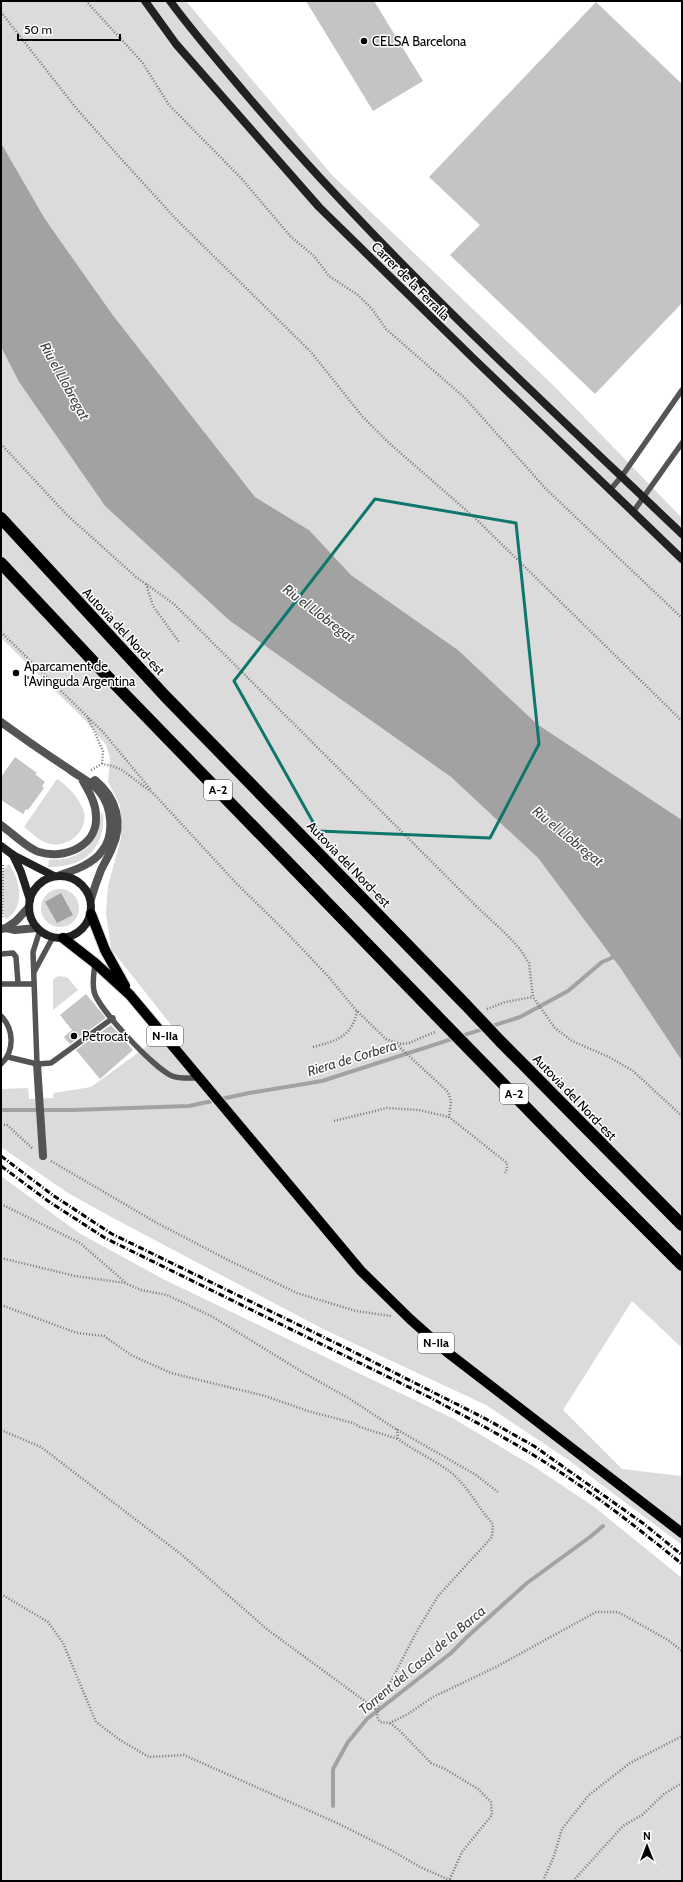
<svg xmlns="http://www.w3.org/2000/svg" width="683" height="1882" viewBox="0 0 683 1882" font-family="Cabin,sans-serif">
  <style>
    .green { fill: #dbdbdb }
    .water { fill: #a2a2a2 }
    .lines { fill: none; stroke-linecap: round; stroke-linejoin: round }
    .stream { stroke: #a2a2a2; stroke-width: 4 }
    .building { fill: #c4c4c4 }
    .primary-casing { stroke: #dbdbdb; stroke-width: 12 }
    .highway-casing { stroke: #dbdbdb; stroke-width: 14 }
    .path { stroke: #767676; stroke-width: 2.5; stroke-dasharray: 1 2; stroke-linecap: butt }
    .lane { stroke: #545454; stroke-width: 5.5 }
    .street { stroke: #545454; stroke-width: 8 }
    .secondary { stroke: #212121; stroke-width: 8 }
    .primary { stroke: #000; stroke-width: 10 }
    .highway { stroke: #000; stroke-width: 12 }
    .rail { stroke: #000; stroke-width: 3; stroke-dasharray: 6 2 1 2; stroke-linecap: butt }
    .highway-bridge-casing { stroke: #dbdbdb; stroke-width: 14; stroke-linecap: butt }
    .highway-bridge { stroke: #000; stroke-width: 12 }
    .marked { fill: none; stroke: #0f766e; stroke-width: 3; stroke-linejoin: round }
    .poi-dot { fill: #000; stroke: #fff; stroke-width: 1.5 }
    .labels { text-anchor: middle; stroke-width: 3; stroke-linejoin: round; paint-order: stroke }
    .shield { fill: #fff; stroke: #4c4c4c; stroke-width: 1 }
    .shield-label { font-size: 12px; font-weight: bold; fill: #000 }
    .poi-label { font-size: 13px; fill: #000; stroke: #fff; text-anchor: start }
    .street-label { font-size: 13px; fill: #000; stroke: #fff }
    .water-label { font-size: 14px; font-style: italic; fill: #434343; stroke: #fff }
  </style>
  <rect width="100%" height="100%" fill="#fff"/>
  <g class="green">
    <polygon points="1,1 186,1 332,175 555,387 682,518 682,820 537,724 458,650 351,575 309,530 255,497 112,314 45,219 1,143"/>
    <polygon points="1,347 19,382 105,506 230,621 451,777 538,858 621,969 682,1061 682,1348 632,1301 563,1410 622,1469 682,1476 682,1545 570,1461 486,1405 323,1329 115,1219 68,1193 1,1147 1,1089 28,1088 29,1099 53,1098 54,1093 91,1087 131,1058 172,1026 111,949 106,913 108,886 121,838 120,805 108,782 110,757 106,745 84,719 1,638"/>
    <path d="M57,779C68,786 78,797 83,809C91,829 67,851 47,843C38,840 31,832 24,827Z"/>
    <path d="M101,813H103C106,849 83,868 48,867L49,859C78,863 100,843 101,813Z"/>
    <path d="M9,864C20,879 26,908 6,919L1,912V872Z"/>
    <circle cx="60" cy="908" r="19"/>
    <polygon points="61,976 68,978 78,990 53,1010 53,980 56,977"/>
    <polygon points="1,1176 79,1233 163,1279 454,1419 533,1466 593,1506 682,1578 682,1881 1,1881"/>
  </g>
  <g class="water">
    <polygon points="1,143 45,219 112,314 255,497 309,530 351,575 458,650 537,724 682,820 682,1061 621,969 538,858 451,777 230,621 105,506 19,382 1,347"/>
    <polygon points="61,893 73,915 57,923 45,902"/>
  </g>
  <g class="lines">
    <g class="stream">
      <polyline points="1,1110 72,1110 189,1106 249,1093 322,1081 520,1017 568,991 602,962 616,956"/>
      <polyline points="333,1806 333,1769 348,1742 367,1719 451,1653 467,1637 527,1583 590,1537 603,1526"/>
    </g>
  </g>
  <g class="building">
    <polygon points="306,1 374,1 423,81 373,111"/>
    <polygon points="596,2 682,84 682,303 595,394 450,255 480,225 429,177"/>
    <polygon points="15,757 37,773 35,774 45,782 42,786 44,788 28,810 26,809 23,814 1,800 1,777"/>
    <polygon points="86,994 106,1018 70,1044 64,1037 72,1030 60,1015"/>
    <polygon points="111,1025 133,1050 100,1079 76,1050"/>
  </g>
  <g class="lines">
    <defs>
      <g id="primary">
        <polyline points="91,914 105,950 125,986"/>
        <polyline points="63,938 95,963 130,995 361,1271 410,1319 447,1352 682,1533"/>
      </g>
      <g id="highway">
        <polyline points="1,518 165,696 466,1005"/>
        <polyline points="1,563 107,676 436,1015"/>
        <polyline points="500,1041 682,1225"/>
        <polyline points="591,1174 682,1265"/>
      </g>
    </defs>
    <use href="#primary" class="primary-casing"/>
    <use href="#highway" class="highway-casing"/>
    <g class="path">
      <polyline points="86,1 142,62 169,105 241,178 291,237 314,256 329,276 358,295 372,309 386,329 465,398 546,489 682,618"/>
      <polyline points="1,12 76,108 124,162 175,218 311,352 362,416 389,443 475,518 682,721"/>
      <polyline points="1,444 66,514 136,577 174,604 476,906 506,934 520,949 529,963 533,997 555,1028 572,1041 609,1057 633,1071 682,1116"/>
      <polyline points="146,584 153,606 179,642"/>
      <polyline points="1,632 103,732 151,790"/>
      <polyline points="88,718 103,751 102,764"/>
      <polyline points="91,770 102,764 113,766 122,770 154,794 235,882 287,933 327,975 355,1009 386,1039 401,1044 409,1043 435,1032"/>
      <polyline points="2,917 3,865"/>
      <polyline points="487,1009 505,1002 533,997"/>
      <polyline points="394,1042 448,1092 451,1101 449,1117 507,1163 507,1169 505,1173"/>
      <path d="M313,1047C336,1041 352,1037 357,1011"/>
      <polyline points="334,1121 387,1108 419,1110 449,1117"/>
      <polyline points="1,1124 7,1125 32,1148"/>
      <polyline points="51,1161 157,1223 232,1262 297,1293 356,1311 391,1316"/>
      <polyline points="1,1204 80,1243 125,1282"/>
      <polyline points="1,1258 75,1276 125,1283 141,1290 167,1295 213,1317 304,1373 350,1399 391,1426 476,1475 498,1492"/>
      <polyline points="1,1305 77,1333 104,1336 131,1355 171,1373 265,1396 308,1411 353,1423 360,1427 398,1439"/>
      <path d="M397,1429L398,1439C414,1451 441,1463 455,1476C470,1490 479,1509 493,1524L492,1537L438,1596L417,1631L379,1704L377,1717L380,1722L390,1723L408,1714L433,1697L496,1667L596,1612H618L668,1640L682,1651"/>
      <polyline points="1,1430 41,1447 182,1555 268,1630 377,1710"/>
      <polyline points="1,1594 48,1622 63,1643 96,1722 120,1740 149,1757 184,1755 337,1823 391,1850 420,1867 452,1881"/>
      <polyline points="390,1723 400,1731 431,1763 445,1769 478,1789 491,1802 492,1815 462,1852 449,1881"/>
      <polyline points="543,1881 554,1856 562,1829 589,1795 630,1763 682,1736"/>
      <polyline points="573,1881 623,1826 642,1815 664,1794 682,1783"/>
    </g>
    <g class="lane">
      <polyline points="610,490 622,476 682,390"/>
      <polyline points="633,512 682,443"/>
      <polyline points="1,954 13,953 16,957 18,983"/>
      <path d="M95,963C94,972 92,982 94,991C97,1008 155,1069 172,1076C179,1079 191,1078 199,1078"/>
      <polyline points="34,972 53,937"/>
      <polyline points="1,984 34,984"/>
      <path d="M1,1016C14,1029 15,1051 1,1064"/>
      <polyline points="8,1057 37,1064 51,1063 113,1018"/>
      <polyline points="37,1064 33,952 40,930"/>
    </g>
    <g class="street">
      <path d="M1,722C23,738 46,754 69,769C78,776 91,782 99,791C112,806 115,835 102,851C93,864 75,870 60,875"/>
      <path d="M88,788L89,784L95,780C116,797 124,823 112,848C109,856 104,863 101,870C97,880 94,889 91,899"/>
      <path d="M1,825C11,832 28,849 39,852C64,860 98,846 96,816C96,803 89,792 83,781"/>
      <polyline points="6,928 16,921 29,907"/>
      <polyline points="1,929 6,928 15,930 37,928"/>
      <polyline points="37,1064 43,1156"/>
    </g>
    <g class="secondary">
      <polyline points="145,1 176,44 319,207 474,359 682,559"/>
      <path d="M170,1C195,35 223,67 250,99C383,255 534,393 682,534"/>
      <polyline points="1,846 13,855 54,876"/>
      <polyline points="13,855 21,872 30,900"/>
      <circle cx="60" cy="907" r="31"/>
    </g>
    <use href="#primary" class="primary"/>
    <use href="#highway" class="highway"/>
    <g class="rail">
      <polyline points="1,1156 54,1196 112,1234 346,1348 486,1419 534,1446 644,1524 682,1555"/>
      <path d="M1,1166L48,1201L105,1238L431,1398C464,1416 497,1433 530,1453C583,1485 633,1524 682,1564"/>
    </g>
    <defs>
      <g id="highway-bridge">
        <polyline points="466,1005 500,1041"/>
        <polyline points="436,1015 591,1174"/>
      </g>
    </defs>
    <use href="#highway-bridge" class="highway-bridge-casing"/>
    <use href="#highway-bridge" class="highway-bridge"/>
  </g>
  <path class="marked" d="M375,499L516,523L539,744L490,838L318,831L234,681Z"/>
  <g class="poi-dot">
    <circle cx="364" cy="41" r="4"/>
    <circle cx="16" cy="673" r="4"/>
    <circle cx="74" cy="1036" r="4"/>
  </g>
  <g class="labels">
    <g class="shield">
      <rect x="204" y="780" width="28" height="20" rx="3"/>
      <rect x="147" y="1026" width="36" height="20" rx="3"/>
      <rect x="500" y="1084" width="28" height="20" rx="3"/>
      <rect x="418" y="1333" width="36" height="20" rx="3"/>
    </g>
    <g class="shield-label">
      <text x="218" y="794">A-2</text>
      <text x="165" y="1040">N-IIa</text>
      <text x="514" y="1098">A-2</text>
      <text x="436" y="1347">N-IIa</text>
    </g>
    <g class="poi-label">
      <text x="372" y="46">CELSA Barcelona</text>
      <text x="24" y="671">Aparcament de<tspan x="24" dy="15">l'Avinguda Argentina</tspan></text>
      <text x="82" y="1041">Petrocat</text>
    </g>
    <g class="street-label">
      <text transform="translate(411 281) rotate(45)" y="5">Carrer de la Ferralla</text>
      <text transform="translate(124 631) rotate(47)" y="5">Autovia del Nord-est</text>
      <text transform="translate(349 864) rotate(46)" y="5">Autovia del Nord-est</text>
      <text transform="translate(575 1097) rotate(46)" y="5">Autovia del Nord-est</text>
    </g>
    <g class="water-label">
      <text transform="translate(65 381) rotate(61)" y="5">Riu el Llobregat</text>
      <text transform="translate(319 613) rotate(37)" y="5">Riu el Llobregat</text>
      <text transform="translate(568 836) rotate(39)" y="5">Riu el Llobregat</text>
      <text transform="translate(352 1058) rotate(-17)" y="5">Riera de Corbera</text>
      <text transform="translate(422 1660) rotate(-40)" y="5">Torrent del Casal de la Barca</text>
    </g>
  </g>
  <rect width="683" height="1882" fill="none" stroke="#000000" stroke-width="4"/>
  <g transform="translate(647 1846)" stroke="#ffffff" stroke-width="3" paint-order="stroke">
  <path d="M0-3L7 15L0 10L-7 15Z" fill="#000000"/>
  <text y="-6" font-size="11" font-weight="bold" text-anchor="middle" fill="#000000">N</text>
  </g>
  <path d="M18 34v6h102v-6" fill="none" stroke="#000000" stroke-width="2"/>
  <text x="24" y="34" font-size="12" fill="#000000" stroke="#ffffff" stroke-width="3" paint-order="stroke">50 m</text>
</svg>
